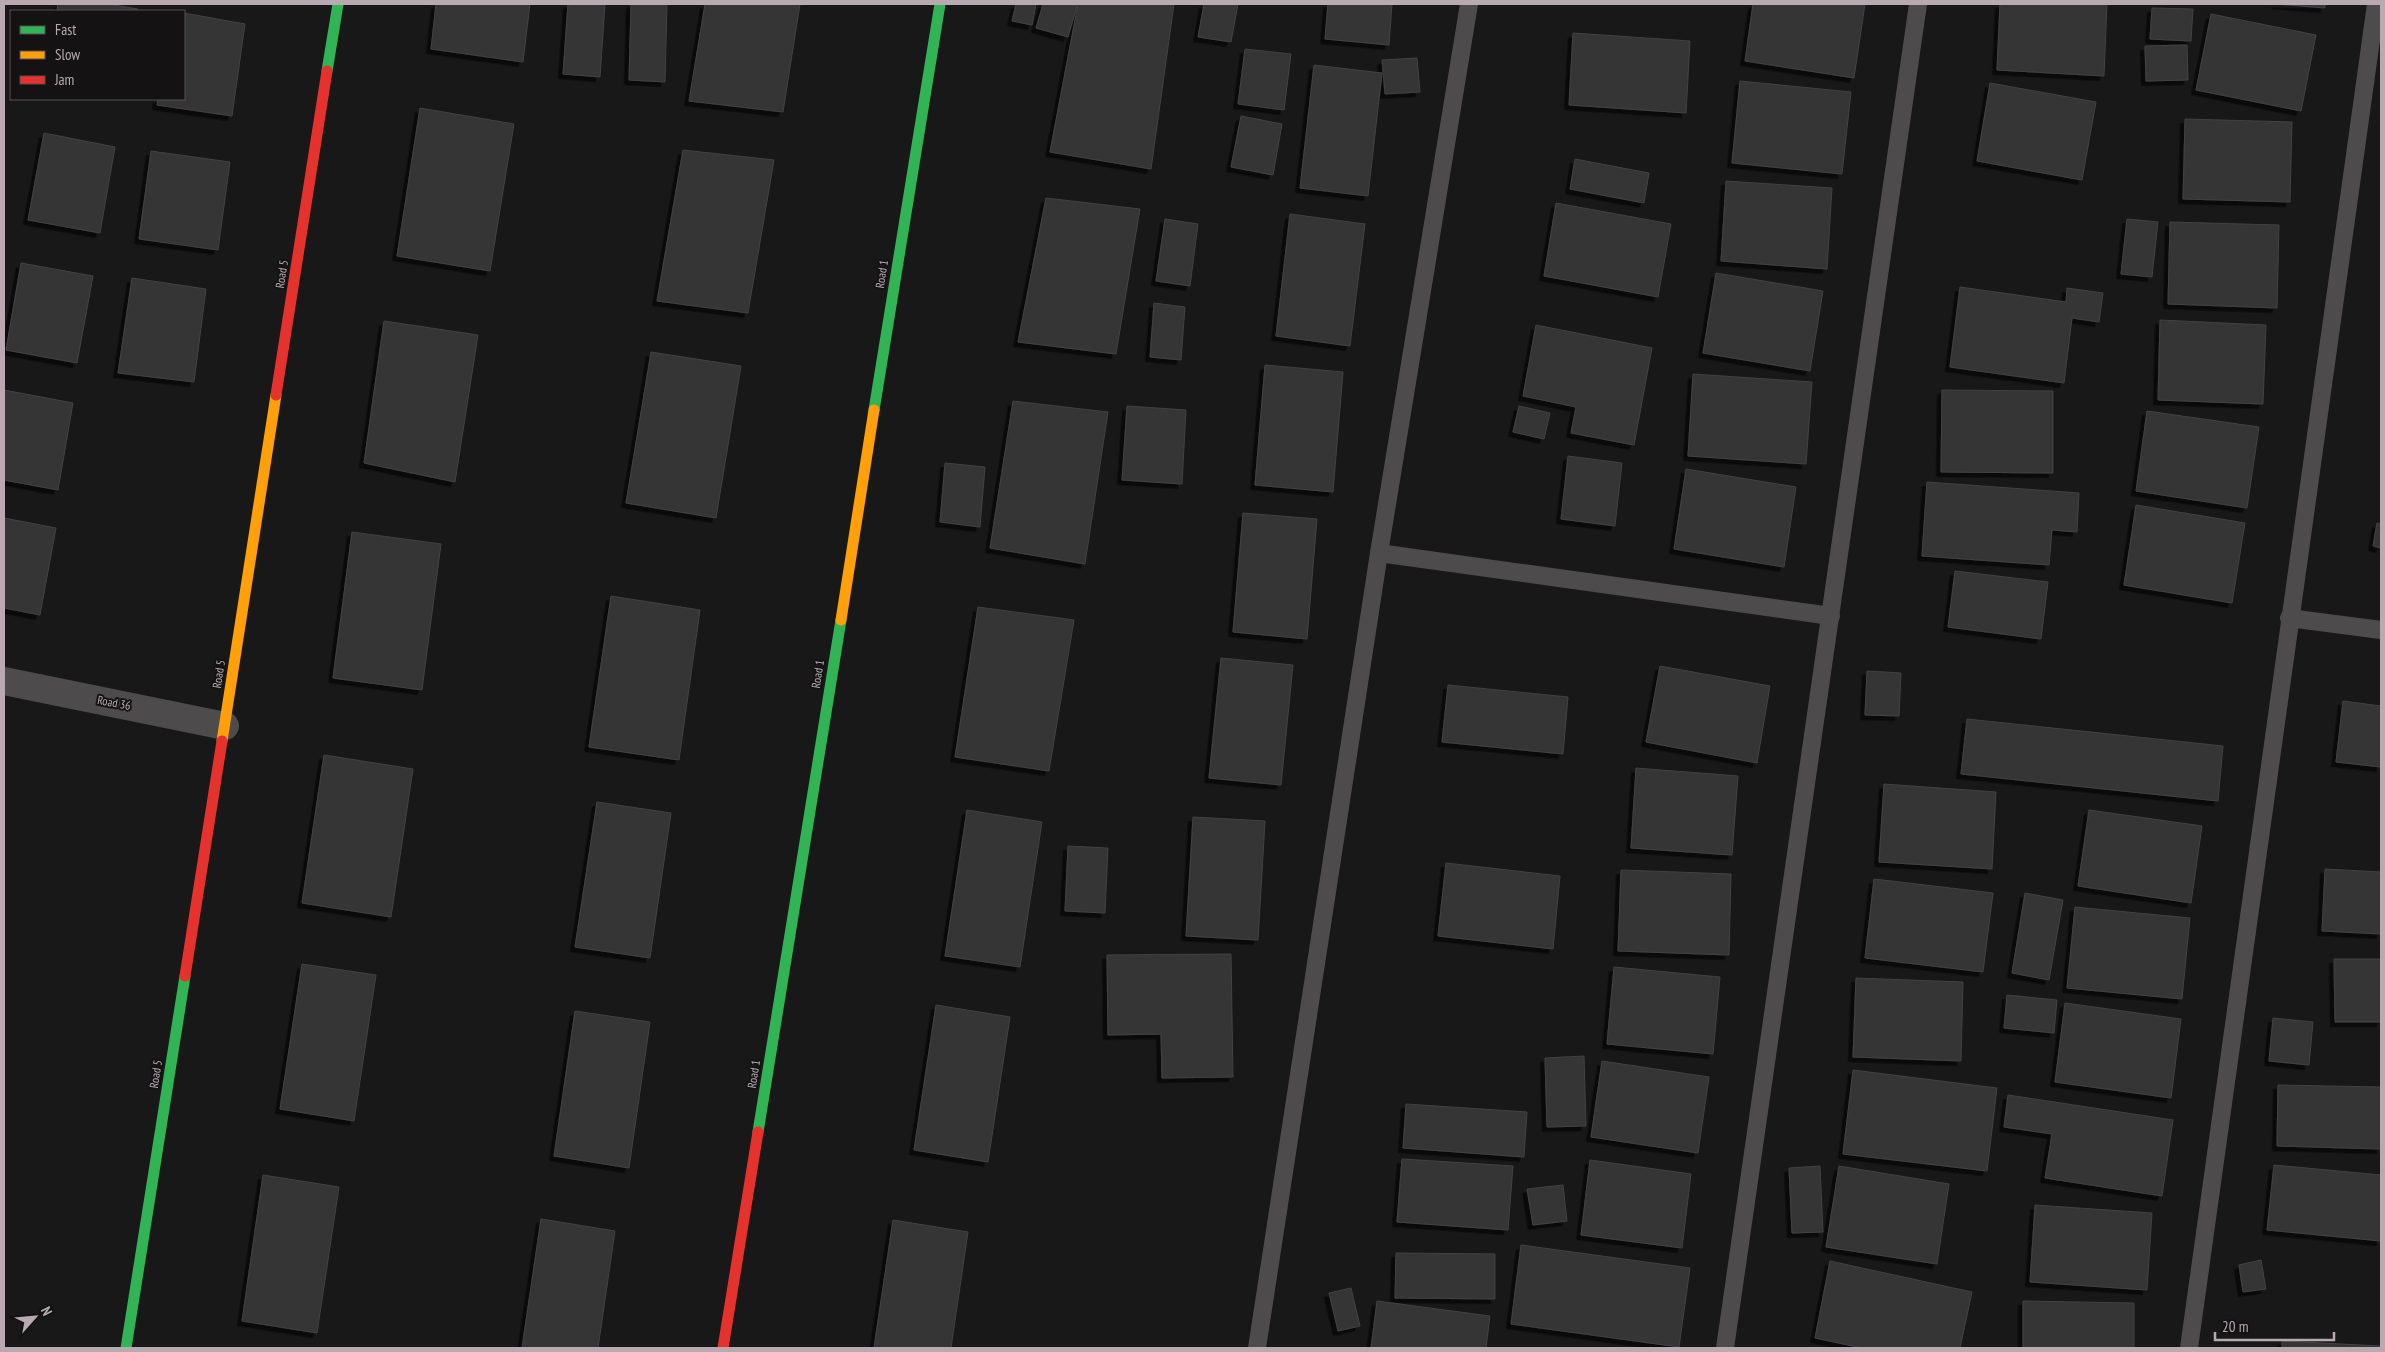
<svg xmlns="http://www.w3.org/2000/svg" width="2385" height="1352" viewBox="0 0 2385 1352" font-family="'PT Sans Narrow',sans-serif">
  <style>
    .building { fill: #363435; stroke: #444143; filter: url(#shadow) }
    .lines { fill: none; stroke-linecap: round; stroke-linejoin: round }
    .lane { stroke: #4e4b4c; stroke-width: 18 }
    .street { stroke: #4e4b4c; stroke-width: 28 }
    .fast { stroke: #30b455; stroke-width: 11 }
    .slow { stroke: #ff9f0a; stroke-width: 11 }
    .jam { stroke: #e5322d; stroke-width: 11 }
    .labels { text-anchor: middle; stroke-width: 4; stroke-linejoin: round; paint-order: stroke }
    .street-label { font-size: 12px; fill: #b9aab2; stroke: #141213 }
  </style>
  <defs>
    <filter id="shadow"><feDropShadow dx="-4.5" dy="4.5" stdDeviation="0" flood-color="#0009"/></filter>
  </defs>
  <rect width="100%" height="100%" fill="#181818"/>
  <g class="building">
    <polygon points="58,4 108,4 138,9 137,11 57,11"/>
    <polygon points="436,4 530,4 523,62 431,49"/>
    <polygon points="568,4 605,4 600,77 563,74"/>
    <polygon points="631,4 667,4 665,82 629,80"/>
    <polygon points="705,4 800,4 783,112 689,101"/>
    <polygon points="1016,4 1036,4 1032,25 1012,21"/>
    <polygon points="1043,4 1068,4 1077,6 1068,37 1036,28"/>
    <polygon points="1078,4 1174,4 1151,169 1050,152"/>
    <polygon points="1204,4 1238,4 1231,42 1198,37"/>
    <polygon points="1328,4 1392,4 1389,45 1325,39"/>
    <polygon points="1753,4 1865,4 1854,78 1745,61"/>
    <polygon points="2000,4 2107,4 2104,76 1997,70"/>
    <polygon points="2276,4 2325,4 2325,8"/>
    <polygon points="2152,8 2193,9 2191,41 2150,39"/>
    <polygon points="184,13 245,24 232,116 157,105 158,99 184,99"/>
    <polygon points="2211,14 2316,35 2301,111 2196,90"/>
    <polygon points="1573,33 1690,41 1686,113 1569,105"/>
    <polygon points="2187,45 2188,80 2146,81 2145,46"/>
    <polygon points="1245,49 1291,54 1284,110 1238,104"/>
    <polygon points="1417,58 1420,92 1385,94 1382,60"/>
    <polygon points="1314,65 1382,73 1368,196 1300,188"/>
    <polygon points="1740,81 1851,92 1842,174 1732,163"/>
    <polygon points="1990,83 2096,102 2082,180 1977,161"/>
    <polygon points="420,108 514,124 490,271 397,256"/>
    <polygon points="1241,116 1282,124 1273,175 1231,167"/>
    <polygon points="2185,119 2292,122 2290,202 2183,199"/>
    <polygon points="44,133 115,147 100,233 28,220"/>
    <polygon points="683,150 774,160 748,313 657,301"/>
    <polygon points="151,151 230,162 218,250 139,239"/>
    <polygon points="1575,159 1649,173 1644,203 1570,189"/>
    <polygon points="1726,181 1832,188 1827,269 1721,261"/>
    <polygon points="1046,198 1140,209 1116,354 1018,342"/>
    <polygon points="1556,203 1671,224 1658,297 1544,276"/>
    <polygon points="1290,214 1365,224 1350,346 1276,336"/>
    <polygon points="1165,219 1198,224 1190,286 1156,281"/>
    <polygon points="2127,219 2158,222 2152,277 2121,274"/>
    <polygon points="2170,222 2279,225 2277,308 2168,304"/>
    <polygon points="21,263 93,276 77,363 6,350"/>
    <polygon points="1716,273 1823,291 1810,371 1703,353"/>
    <polygon points="132,278 206,289 194,382 118,373"/>
    <polygon points="1960,287 2066,302 2067,288 2103,293 2099,322 2072,318 2064,383 1950,367"/>
    <polygon points="1154,303 1185,307 1181,360 1150,357"/>
    <polygon points="2160,320 2266,325 2263,404 2158,400"/>
    <polygon points="384,321 478,335 455,482 364,463"/>
    <polygon points="1536,325 1652,348 1634,445 1571,433 1576,407 1523,396"/>
    <polygon points="651,352 741,366 716,518 626,503"/>
    <polygon points="1265,365 1343,372 1333,492 1255,485"/>
    <polygon points="1693,374 1812,382 1806,464 1688,456"/>
    <polygon points="4,390 73,403 58,490 4,480"/>
    <polygon points="1942,390 2053,391 2053,473 1941,472"/>
    <polygon points="1013,401 1108,412 1085,564 990,548"/>
    <polygon points="1127,406 1186,410 1182,484 1122,480"/>
    <polygon points="1519,406 1550,413 1544,439 1513,432"/>
    <polygon points="2147,411 2259,427 2247,508 2136,491"/>
    <polygon points="1568,456 1622,463 1615,526 1561,519"/>
    <polygon points="945,463 985,467 980,527 940,522"/>
    <polygon points="1686,469 1796,487 1784,567 1674,549"/>
    <polygon points="1927,482 2079,493 2077,532 2052,530 2049,565 1922,556"/>
    <polygon points="2136,505 2245,523 2232,603 2124,585"/>
    <polygon points="1243,513 1317,519 1307,639 1233,632"/>
    <polygon points="4,518 56,528 40,615 4,608"/>
    <polygon points="2377,523 2381,524 2381,548 2373,546"/>
    <polygon points="352,532 441,544 422,690 333,678"/>
    <polygon points="1955,571 2048,582 2041,639 1948,627"/>
    <polygon points="611,596 700,610 679,760 589,747"/>
    <polygon points="978,607 1074,620 1049,771 955,757"/>
    <polygon points="1221,658 1293,665 1281,785 1209,778"/>
    <polygon points="1660,666 1770,686 1757,763 1646,742"/>
    <polygon points="1867,671 1901,673 1899,716 1865,715"/>
    <polygon points="1448,685 1568,697 1563,754 1442,742"/>
    <polygon points="2343,701 2381,706 2381,767 2336,762"/>
    <polygon points="1967,719 2223,746 2218,801 1961,774"/>
    <polygon points="324,755 413,769 391,917 302,903"/>
    <polygon points="1636,768 1738,776 1732,855 1631,848"/>
    <polygon points="1884,784 1996,792 1992,869 1879,862"/>
    <polygon points="597,802 671,813 650,958 575,947"/>
    <polygon points="967,810 1042,822 1020,967 945,956"/>
    <polygon points="2089,810 2202,826 2191,903 2078,886"/>
    <polygon points="1193,817 1265,821 1258,940 1186,936"/>
    <polygon points="1068,846 1108,848 1105,913 1065,911"/>
    <polygon points="1446,863 1560,876 1553,949 1438,936"/>
    <polygon points="2325,869 2381,872 2381,934 2322,931"/>
    <polygon points="1621,870 1731,874 1729,955 1618,951"/>
    <polygon points="1874,879 1993,893 1983,972 1865,958"/>
    <polygon points="2025,893 2063,900 2049,980 2012,973"/>
    <polygon points="2075,907 2190,918 2182,999 2067,988"/>
    <polygon points="1231,954 1233,1077 1162,1078 1161,1034 1108,1035 1107,955"/>
    <polygon points="2334,959 2381,959 2381,1022 2335,1022"/>
    <polygon points="302,964 376,975 354,1121 280,1109"/>
    <polygon points="1614,967 1720,977 1713,1054 1607,1044"/>
    <polygon points="1856,978 1963,982 1961,1061 1853,1057"/>
    <polygon points="2007,995 2057,1000 2054,1033 2004,1028"/>
    <polygon points="2065,1003 2181,1019 2171,1098 2055,1082"/>
    <polygon points="936,1005 1010,1017 988,1162 914,1150"/>
    <polygon points="575,1011 650,1022 629,1168 554,1156"/>
    <polygon points="2273,1018 2313,1022 2309,1065 2269,1061"/>
    <polygon points="1584,1056 1586,1126 1547,1127 1545,1058"/>
    <polygon points="1602,1061 1709,1077 1698,1153 1591,1137"/>
    <polygon points="1853,1070 1997,1088 1987,1171 1843,1154"/>
    <polygon points="2278,1085 2381,1087 2381,1149 2277,1146"/>
    <polygon points="2008,1095 2173,1120 2162,1196 2045,1178 2052,1134 2004,1127"/>
    <polygon points="1406,1104 1527,1112 1524,1157 1403,1148"/>
    <polygon points="1402,1159 1513,1166 1508,1230 1397,1222"/>
    <polygon points="1590,1160 1691,1174 1682,1248 1581,1235"/>
    <polygon points="2274,1165 2381,1175 2381,1241 2267,1230"/>
    <polygon points="1820,1166 1823,1232 1792,1233 1789,1168"/>
    <polygon points="1839,1166 1949,1184 1937,1264 1826,1247"/>
    <polygon points="263,1175 339,1187 317,1333 242,1321"/>
    <polygon points="1563,1185 1567,1221 1533,1225 1527,1189"/>
    <polygon points="2035,1205 2152,1213 2147,1290 2030,1282"/>
    <polygon points="541,1219 615,1231 598,1348 522,1348"/>
    <polygon points="893,1220 968,1232 951,1348 874,1348"/>
    <polygon points="1521,1245 1690,1268 1679,1347 1511,1324"/>
    <polygon points="1396,1253 1495,1254 1495,1299 1395,1298"/>
    <polygon points="2261,1260 2266,1289 2243,1292 2239,1265"/>
    <polygon points="1830,1261 1972,1292 1960,1348 1862,1348 1815,1338"/>
    <polygon points="1351,1288 1360,1326 1338,1331 1329,1293"/>
    <polygon points="1377,1301 1490,1316 1486,1348 1371,1348"/>
    <polygon points="2023,1301 2134,1303 2134,1348 2023,1348"/>
    <polygon points="2282,1341 2381,1346 2381,1348 2282,1348"/>
  </g>
  <g class="lines">
    <g class="lane">
      <polyline points="1379,553 1831,616"/>
      <polyline points="2289,618 2381,630"/>
      <polyline points="1257,1348 1379,553 1469,4"/>
      <polyline points="1725,1348 1918,4"/>
      <polyline points="2189,1348 2376,4"/>
    </g>
    <polyline class="street" points="4,681 225,726"/>
    <g class="fast">
      <polyline points="327,71 338,4"/>
      <polyline points="874,410 940,4"/>
      <polyline points="758,1132 841,620"/>
      <polyline points="126,1348 185,976"/>
    </g>
    <g class="slow">
      <polyline points="841,620 874,410"/>
      <polyline points="222,741 276,395"/>
    </g>
    <g class="jam">
      <polyline points="276,395 327,71"/>
      <polyline points="185,976 222,741"/>
      <polyline points="723,1348 758,1132"/>
    </g>
  </g>
  <g class="labels">
    <g class="street-label">
      <text transform="translate(282 274) rotate(-81)" y="4">Road 5</text>
      <text transform="translate(882 274) rotate(-81)" y="4">Road 1</text>
      <text transform="translate(219 674) rotate(-81)" y="4">Road 5</text>
      <text transform="translate(818 674) rotate(-81)" y="4">Road 1</text>
      <text transform="translate(114 703) rotate(11)" y="4">Road 36</text>
      <text transform="translate(156 1074) rotate(-81)" y="4">Road 5</text>
      <text transform="translate(754 1074) rotate(-81)" y="4">Road 1</text>
    </g>
  </g>
  <rect width="2385" height="1352" fill="none" stroke="#b9aab2" stroke-width="10"/>
  <rect x="10" y="10" width="175" height="90" fill="#141213" stroke="#564f53"/>
  <rect x="20" y="26" width="25" height="8" fill="#30b455" stroke="#564f53"/>
  <text x="55" y="35" font-size="15" fill="#b9aab2">Fast</text>
  <rect x="20" y="51" width="25" height="8" fill="#ff9f0a" stroke="#564f53"/>
  <text x="55" y="60" font-size="15" fill="#b9aab2">Slow</text>
  <rect x="20" y="76" width="25" height="8" fill="#e5322d" stroke="#564f53"/>
  <text x="55" y="85" font-size="15" fill="#b9aab2">Jam</text>
  <g transform="translate(35 1317) rotate(63)" stroke="#141213" stroke-width="4" paint-order="stroke">
  <path d="M0-4L9 19L0 12L-9 19Z" fill="#b9aab2"/>
  <text y="-8" font-size="14" font-weight="bold" text-anchor="middle" fill="#b9aab2">N</text>
  </g>
  <path d="M2215 1332v8h119v-8" fill="none" stroke="#b9aab2" stroke-width="2.5"/>
  <text x="2222" y="1332" font-size="15" fill="#b9aab2" stroke="#141213" stroke-width="4" paint-order="stroke">20 m</text>
</svg>
